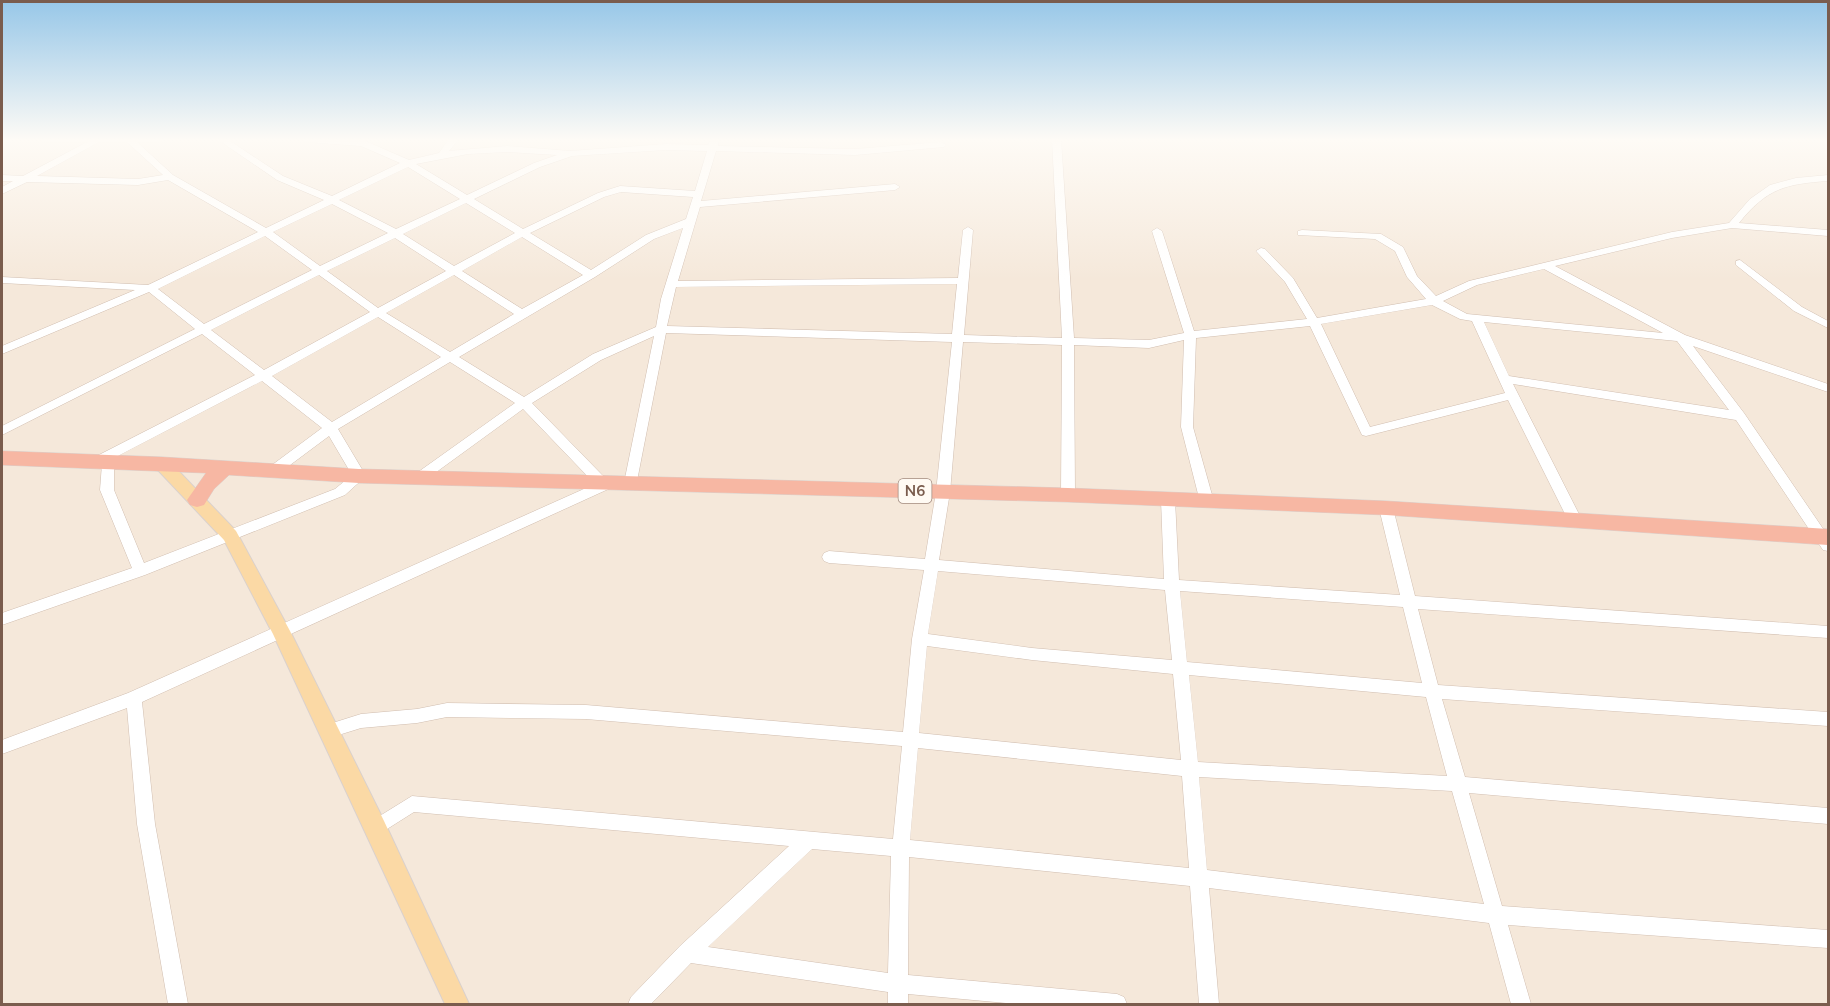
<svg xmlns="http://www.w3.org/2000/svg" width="1830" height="1006" viewBox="0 0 1830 1006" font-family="Mulish,sans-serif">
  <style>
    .residential { fill: #f5e8da }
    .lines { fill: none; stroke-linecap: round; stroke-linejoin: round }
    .minor-casing { stroke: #d1beb0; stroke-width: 1 }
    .major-casing { stroke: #dad1cd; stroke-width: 2 }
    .highway-casing { stroke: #dad1cd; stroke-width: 1 }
    .minor { fill: #fff; fill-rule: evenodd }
    .major { fill: #fbd9a5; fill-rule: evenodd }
    .highway { fill: #f7b7a3; fill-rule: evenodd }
    .labels { text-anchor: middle; stroke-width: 6; stroke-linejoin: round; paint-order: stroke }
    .shield { fill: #fffaf3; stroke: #a28b7f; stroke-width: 1.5 }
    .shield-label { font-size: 15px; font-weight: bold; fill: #7a5c4d }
  </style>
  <rect width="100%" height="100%" fill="#fdf6ec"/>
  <rect class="residential" x="2" y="139" width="1826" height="865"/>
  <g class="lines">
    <defs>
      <g id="minor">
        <path d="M42,139H163L159,142H137L173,175L266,228L324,200L277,180L217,139H227L283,176L332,196L400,163L361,146L306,142L302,139L363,140L409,160L439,153L449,139H459L449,151L507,146L570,151L666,144L708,145L711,139H719L718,146L855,149L941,142L946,145L944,147L855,155L716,151L701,201L895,184L900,187L895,190L700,207L678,281L958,278L963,230L968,227L973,230L964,335L1062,338L1052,139H1061L1074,338L1149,340L1184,333L1152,231L1157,228L1162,231L1194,331L1307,319L1285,282L1256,251L1261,248L1265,249L1293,278L1317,318L1426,299L1407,277L1395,251L1375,239L1298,235V231L1302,230L1381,234L1403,247L1417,276L1436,296L1469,281L1672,232L1729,223L1750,199L1770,185L1796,178L1828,175V181C1786,184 1767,188 1739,223L1828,230V236L1732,228L1672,238L1555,266L1685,335L1828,384V392L1693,346L1744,413L1828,536V551L1823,550L1736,420L1513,384L1582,520L1580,524H1570L1508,400L1366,436L1362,435L1310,326L1196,338L1193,427L1214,502L1207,507L1200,502L1181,427L1184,340L1149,348L1074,345L1075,495L1068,500L1061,495L1062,345L963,342L950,492L939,560L1164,579L1161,500L1168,495L1175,500L1179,580L1400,595L1379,508L1386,503L1393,508L1415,596L1828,626V638L1418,609L1438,685L1828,712V726L1442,699L1465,777L1828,808V824L1469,793L1502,906L1828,930V948L1508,925L1531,1004H1511L1489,923L1209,888L1219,1004H1199L1190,886L909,857L908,975L1117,994L1124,997L1127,1004H1017L908,994V1004H888V992L691,963L651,1004H628L631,997L680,946L789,846L414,812L376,836L370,834L367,828L370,822L412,796L893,839L902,746L586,719L447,717L417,723L361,728L329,738L323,736L321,731L323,726L361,714L417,709L447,703L586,705L903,732L912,639L924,570L829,563L824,561L822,557L824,553L829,551L925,559L936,492L952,342L666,333L636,486L631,488L624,483L654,336L601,360L532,403L606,479L615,480L617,483L615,486L142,702L155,824L188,1004H168L137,824L127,708L2,754V740L128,693L595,484L523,409L424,481H414L412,478L414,475L515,403L450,362L338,429L366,476L345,495L145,575L2,625V613L132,568L100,490L102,464H93L92,461L93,458L255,375L202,334L2,435V426L195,329L149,292L2,354V346L135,290L2,283V277L148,285L258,232L168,180L138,185L27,182L2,194V187L13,181H2V175L23,176L87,142H46ZM99,142H127L163,175L138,179L37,176ZM666,150L707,151L695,191L620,186L598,193L523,229L474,199L540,167L572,156ZM507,152L557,155L534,163L467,195L416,164L468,154ZM408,167L460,199L396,229L339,200ZM621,192L693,197L686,219L646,235L591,270L530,233L604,197ZM466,203L515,233L454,266L403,234ZM332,204L388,233L320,266L273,232ZM683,228L661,299L656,327L593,354L524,397L459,357L595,277L654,239ZM265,236L312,270L204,324L158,289ZM522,237L583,275L522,309L462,271ZM395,238L446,271L378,308L327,271ZM1544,269L1663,333L1467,314L1443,301L1477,285ZM319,275L370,312L264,370L211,330ZM454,275L514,314L450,352L386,313ZM957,284L952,334L667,326L676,287ZM1432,305L1460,319L1472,321L1505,393L1370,427L1321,324ZM378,317L441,357L332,422L272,376ZM1484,322L1677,341L1729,410L1509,376ZM262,381L322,428L268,468L266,471L268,474H278L329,436L352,475L335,489L144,563L114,490V458ZM938,571L1165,590L1172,660L1032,648L928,634ZM1180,591L1403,607L1422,683L1187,662ZM927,646L1032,660L1173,674L1181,760L919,733ZM1189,675L1426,697L1447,776L1198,762ZM918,748L1182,776L1189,868L910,840ZM1199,777L1452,791L1484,904L1207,870ZM812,849L891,856L888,973L708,947Z"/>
        <polygon points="1740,260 1802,307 1828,321 1828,328 1794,311 1736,265 1736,261"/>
      </g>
      <polygon id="major" points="162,458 168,460 236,531 290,631 384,821 469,1004 445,1004 273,634 224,540 156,468 154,464 156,460"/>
      <polygon id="highway" points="2,451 162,457 359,469 1068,488 1386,501 1828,529 1828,545 1386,515 1068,502 359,483 229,475 214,489 204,505 197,507 190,505 187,500 206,473 2,465"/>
    </defs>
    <use href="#minor" class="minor-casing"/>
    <use href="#major" class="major-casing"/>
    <use href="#highway" class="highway-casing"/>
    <use href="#minor" class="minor"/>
    <use href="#major" class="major"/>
    <use href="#highway" class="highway"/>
  </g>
  <linearGradient id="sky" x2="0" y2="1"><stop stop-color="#97c7e8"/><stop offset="0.5" stop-color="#fefbf6"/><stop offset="1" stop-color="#fefbf6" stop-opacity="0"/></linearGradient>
  <rect width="1830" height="280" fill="url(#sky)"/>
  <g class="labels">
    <rect class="shield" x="898.5" y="479" width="33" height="24" rx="4.5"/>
    <g class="shield-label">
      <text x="915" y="496">N6</text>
    </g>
  </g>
  <rect width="1830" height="1006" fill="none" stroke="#7a5c4d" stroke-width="6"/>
</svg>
